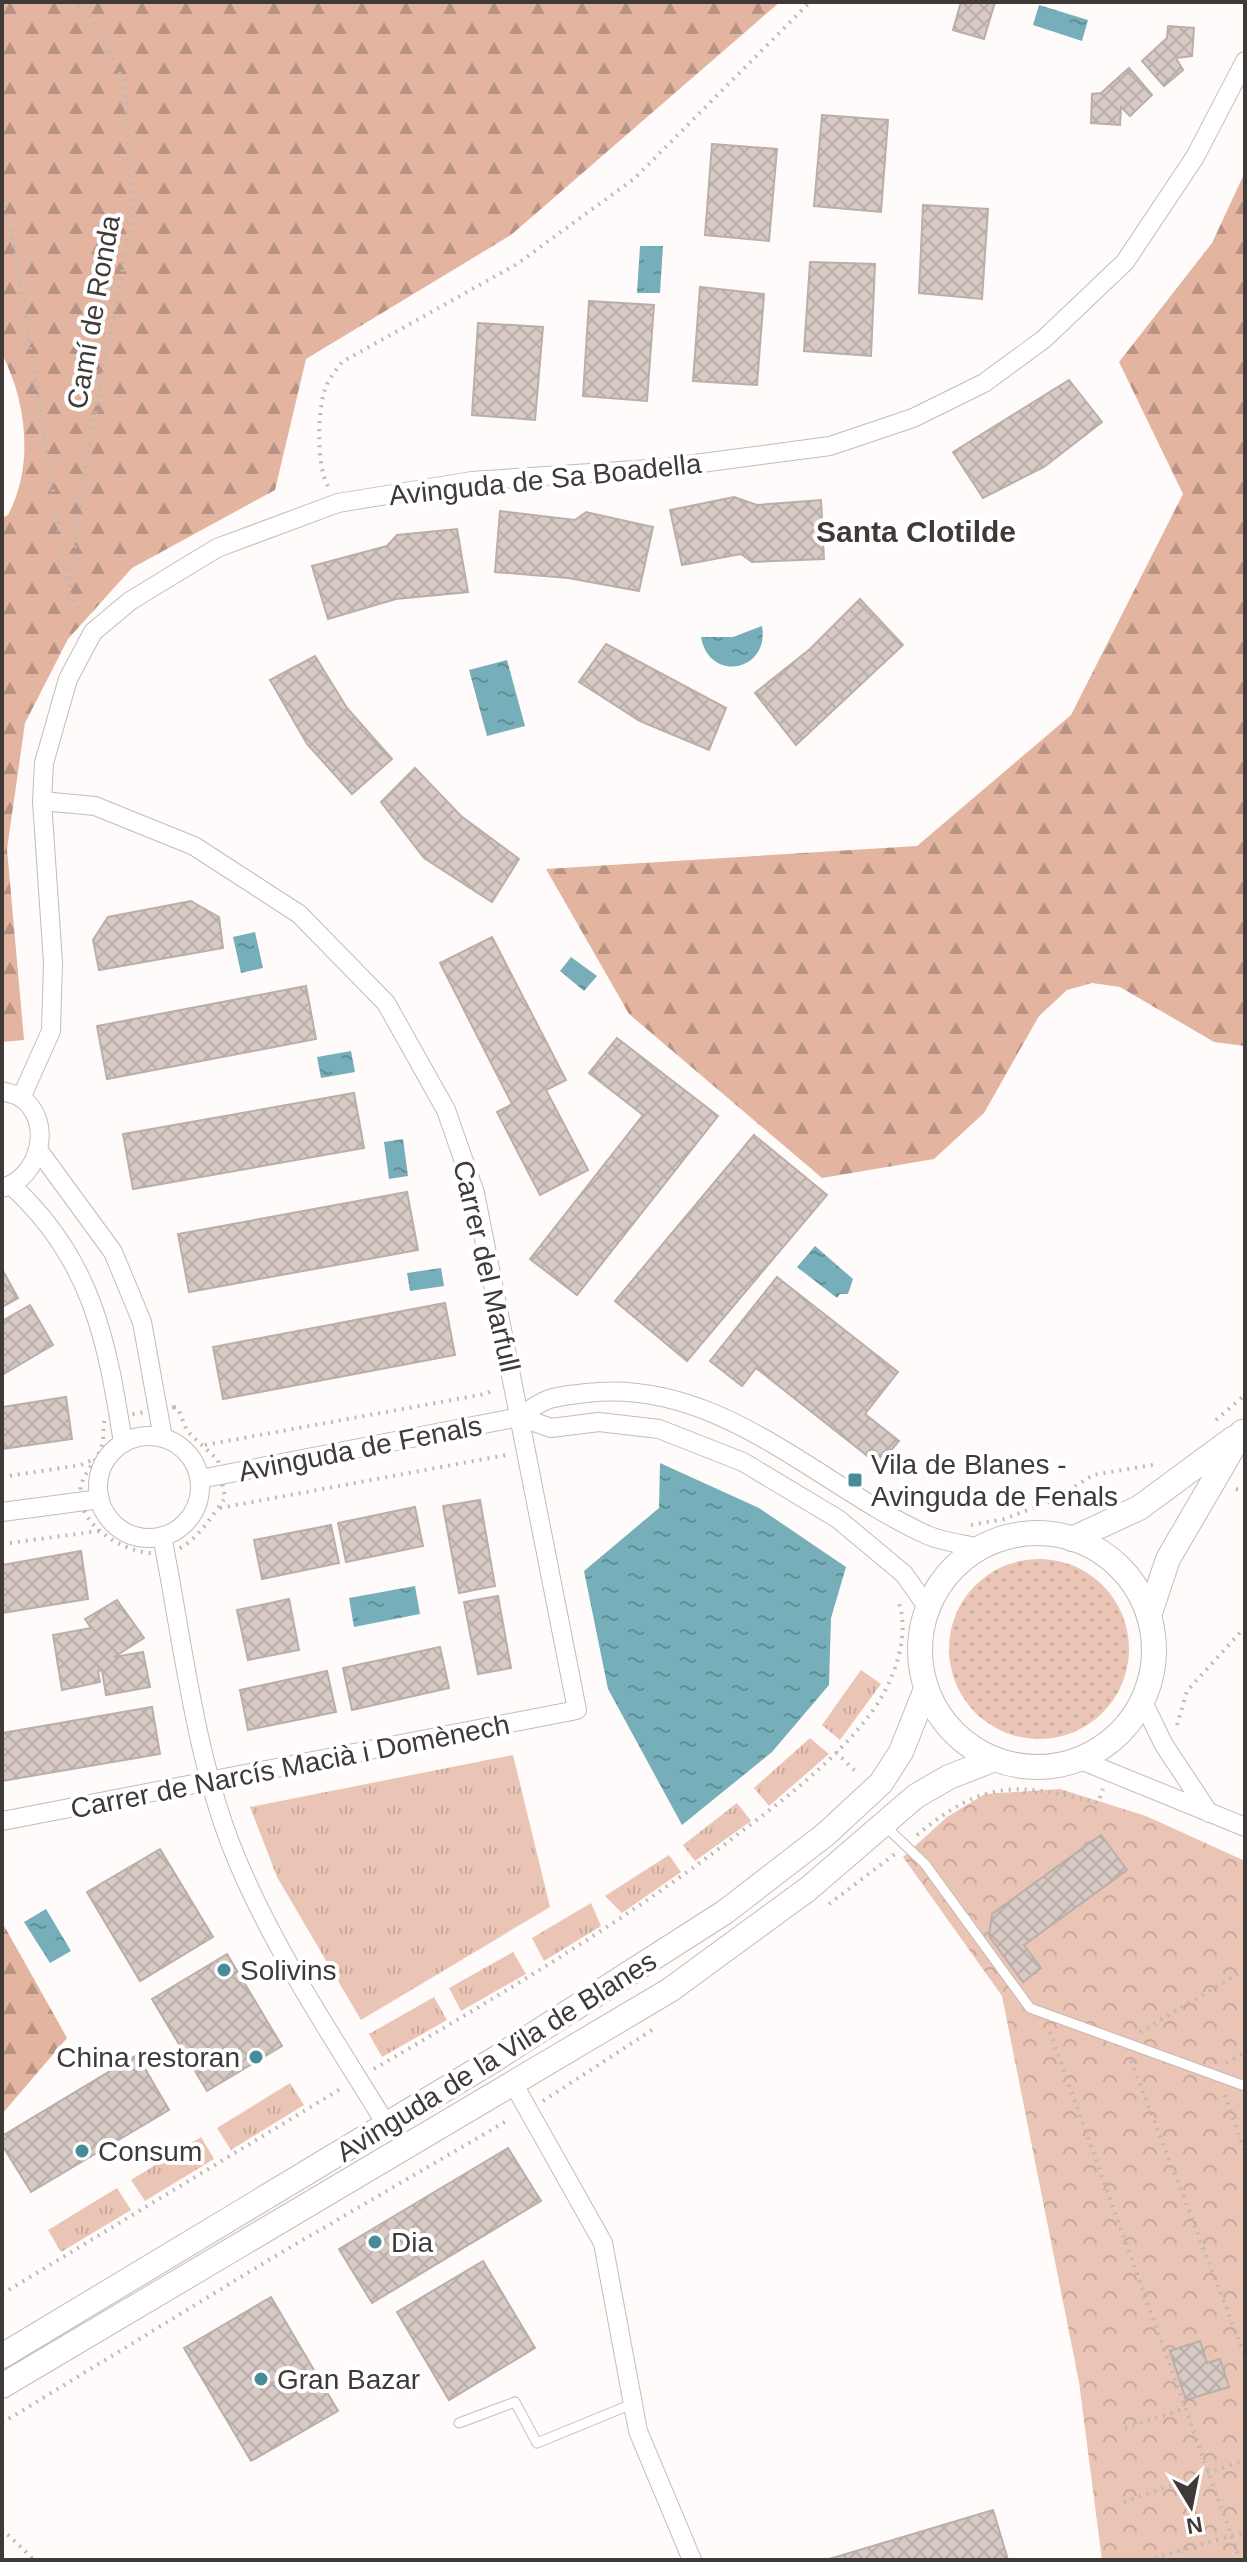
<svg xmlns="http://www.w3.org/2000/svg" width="1247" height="2562" viewBox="0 0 1247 2562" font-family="Helvetica,sans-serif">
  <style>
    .grass { fill: url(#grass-tufts) }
    .forest { fill: url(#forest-firs) }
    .park { fill: url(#park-crowns) }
    .garden { fill: url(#garden-dots) }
    .water { fill: url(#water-ripples) }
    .building { fill: url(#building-cross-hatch); stroke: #bbaea9; stroke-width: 2 }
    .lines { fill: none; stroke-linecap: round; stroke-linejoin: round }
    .service-casing { stroke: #c7bab5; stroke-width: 11 }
    .minor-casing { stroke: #c7bab5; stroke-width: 20 }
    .secondary-casing { stroke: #c7bab5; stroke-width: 26 }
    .path { stroke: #bdb9b7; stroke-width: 4; stroke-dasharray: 2 6; stroke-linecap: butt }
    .service { stroke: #fff; stroke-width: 9 }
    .minor { stroke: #fff; stroke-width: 18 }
    .secondary { stroke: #fff; stroke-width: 24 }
    .poi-dot { fill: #478c98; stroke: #fff; stroke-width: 3 }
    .labels { text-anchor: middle; stroke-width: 8; stroke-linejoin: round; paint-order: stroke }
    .street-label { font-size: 28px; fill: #3f3a37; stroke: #fff }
    .poi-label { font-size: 28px; fill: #3f3a37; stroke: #fff; text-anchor: start }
    .neighbourhood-label { font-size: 30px; font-weight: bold; fill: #3f3a37; stroke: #fff }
  </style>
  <defs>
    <pattern id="grass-tufts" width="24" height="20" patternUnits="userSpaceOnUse" patternTransform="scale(2)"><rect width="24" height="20" fill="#eac4b4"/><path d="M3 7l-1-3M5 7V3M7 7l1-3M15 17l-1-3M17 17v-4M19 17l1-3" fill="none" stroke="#caa99b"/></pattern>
    <pattern id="forest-firs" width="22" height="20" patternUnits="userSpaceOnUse" patternTransform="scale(2)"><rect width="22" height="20" fill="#e3b4a0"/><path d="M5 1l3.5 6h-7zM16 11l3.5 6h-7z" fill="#b99383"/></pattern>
    <pattern id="park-crowns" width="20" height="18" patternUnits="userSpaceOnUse" patternTransform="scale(2)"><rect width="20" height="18" fill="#eac4b4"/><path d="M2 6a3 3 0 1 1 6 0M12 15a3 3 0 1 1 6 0" fill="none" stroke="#caa99b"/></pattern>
    <pattern id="garden-dots" width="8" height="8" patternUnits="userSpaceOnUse" patternTransform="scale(2)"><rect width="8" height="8" fill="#eac4b4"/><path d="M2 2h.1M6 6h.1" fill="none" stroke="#caa99b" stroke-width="1.8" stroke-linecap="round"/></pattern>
    <pattern id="water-ripples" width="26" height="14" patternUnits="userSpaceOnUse" patternTransform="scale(2)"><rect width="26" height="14" fill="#76afb9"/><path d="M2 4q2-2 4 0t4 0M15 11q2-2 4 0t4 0" fill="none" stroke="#628f97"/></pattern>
    <pattern id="building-cross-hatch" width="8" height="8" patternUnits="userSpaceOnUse" patternTransform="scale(2)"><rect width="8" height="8" fill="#d7cac5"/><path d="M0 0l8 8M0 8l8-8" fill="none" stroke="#baaeaa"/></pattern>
  </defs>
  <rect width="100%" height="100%" fill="#fefbfa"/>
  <g class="grass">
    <polygon points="861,1670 881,1684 840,1740 822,1725"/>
    <polygon points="810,1738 829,1754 769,1806 754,1788"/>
    <polygon points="513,1755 550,1907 361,2020 277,1877 250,1807"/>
    <polygon points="737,1803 751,1821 695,1861 683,1845"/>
    <polygon points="669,1855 681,1872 622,1913 605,1896"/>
    <polygon points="591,1903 601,1926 544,1961 532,1938"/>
    <polygon points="513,1952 526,1974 461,2011 449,1988"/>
    <polygon points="434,1997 447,2020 382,2057 369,2034"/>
    <polygon points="290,2083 304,2105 231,2150 217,2128"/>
    <polygon points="201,2137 214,2159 145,2201 131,2180"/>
    <polygon points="117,2188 131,2210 61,2252 48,2230"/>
  </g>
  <g class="forest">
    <path d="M2,2H780L511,235L306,359L275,490L132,568L68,639L25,723L7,849L24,1040L2,1042V518L8,515C34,466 27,403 2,354Z"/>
    <polygon points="1245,172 1245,1046 1214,1042 1120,987 1092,983 1067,990 1039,1016 984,1113 934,1159 822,1178 629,1014 546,869 917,846 1071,715 1183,494 1119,362 1212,243"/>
    <polygon points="2,1922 67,2038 2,2114"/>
  </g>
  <polygon class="park" points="1060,1789 1146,1816 1245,1861 1245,2560 1102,2560 1079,2382 1002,1996 903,1857 947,1817 985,1794"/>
  <circle class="garden" cx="1039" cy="1649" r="90"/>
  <g class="water">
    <polygon points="1039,5 1088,20 1082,41 1033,25"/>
    <polygon points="640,246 663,246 660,293 637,293"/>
    <path d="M762,626C770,672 709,683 701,637H733Z"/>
    <polygon points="507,660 525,726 487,736 469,670"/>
    <polygon points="255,932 263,968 241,973 233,937"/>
    <polygon points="571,957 597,976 584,991 560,971"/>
    <polygon points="351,1051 355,1072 321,1078 317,1057"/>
    <polygon points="403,1139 408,1176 389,1179 384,1142"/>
    <polygon points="815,1246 853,1279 848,1294 840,1294 837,1298 797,1267"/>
    <polygon points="441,1268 444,1286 410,1291 407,1273"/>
    <polygon points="660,1463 759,1508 846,1567 831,1618 829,1685 772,1752 682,1825 608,1689 584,1571 659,1508"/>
    <polygon points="415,1586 420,1614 354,1627 349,1598"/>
    <polygon points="46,1909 71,1951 50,1963 24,1922"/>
  </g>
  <g class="building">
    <polygon points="961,2 995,2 984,39 953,30"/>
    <polygon points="1168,26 1194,28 1192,56 1176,58 1183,70 1164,86 1142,61 1167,38"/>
    <polygon points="1129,68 1152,95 1130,116 1121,107 1120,125 1091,123 1092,94 1101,93"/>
    <polygon points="822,115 888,120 881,212 814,206"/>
    <polygon points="712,144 777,149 769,241 705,235"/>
    <polygon points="923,205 988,209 982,299 919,293"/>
    <polygon points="810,262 875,264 871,356 804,351"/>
    <polygon points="700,287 764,294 757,385 693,381"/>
    <polygon points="589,301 654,305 647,401 583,396"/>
    <polygon points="478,323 543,327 535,420 472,415"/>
    <polygon points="1069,380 1102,422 1044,467 983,498 953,452"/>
    <polygon points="734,497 757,505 821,500 824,559 752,562 741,554 682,565 670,510"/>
    <polygon points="500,511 575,520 586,512 653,527 639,591 568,578 495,572"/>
    <polygon points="457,529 468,592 396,599 328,619 312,566 387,546 397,535"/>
    <polygon points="860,599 903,645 796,745 755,693 810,649"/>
    <polygon points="606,644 726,708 709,750 640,721 579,682"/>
    <polygon points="315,656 347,708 392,759 352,794 307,744 270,680"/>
    <polygon points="415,768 461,816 519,859 492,902 424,858 381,802"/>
    <polygon points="191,901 219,917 223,948 99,970 93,940 108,917"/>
    <polygon points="492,937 566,1080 546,1090 588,1170 540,1195 497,1112 512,1104 440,963"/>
    <polygon points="306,986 316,1039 107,1079 97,1026"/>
    <polygon points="617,1038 718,1116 577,1295 530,1259 643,1115 589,1073"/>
    <polygon points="354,1093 364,1148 133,1189 123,1134"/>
    <polygon points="754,1135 827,1195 687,1361 615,1301"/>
    <polygon points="407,1192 418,1250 189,1292 178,1234"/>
    <polygon points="2,1269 18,1298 2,1307"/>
    <polygon points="777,1277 898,1372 865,1414 899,1441 879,1465 756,1368 742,1386 710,1361"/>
    <polygon points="445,1303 455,1355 223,1399 213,1347"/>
    <polygon points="30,1305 53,1345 2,1375 2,1321"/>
    <polygon points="66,1397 72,1439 2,1449 2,1407"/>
    <polygon points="480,1500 495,1586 459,1593 443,1506"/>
    <polygon points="415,1507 423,1546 346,1562 338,1523"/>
    <polygon points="331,1525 339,1563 262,1579 254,1540"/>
    <polygon points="81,1551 88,1599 2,1613 2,1565"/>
    <polygon points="498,1596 511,1668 478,1674 464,1602"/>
    <polygon points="289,1599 299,1650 248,1660 237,1610"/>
    <polygon points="117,1600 144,1638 114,1657 143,1652 150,1687 106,1695 102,1670 98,1671 100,1682 62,1690 53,1635 91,1628 85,1619"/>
    <polygon points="440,1647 449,1688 352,1710 343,1668"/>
    <polygon points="327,1671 336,1712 248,1730 240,1690"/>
    <polygon points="152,1707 160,1754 2,1781 2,1733"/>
    <polygon points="1101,1835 1127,1870 1024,1945 1041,1968 1023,1982 989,1936 992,1914"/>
    <polygon points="160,1849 213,1937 140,1981 87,1892"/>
    <polygon points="227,1954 282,2046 207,2091 152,1999"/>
    <polygon points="137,2055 169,2110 31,2192 2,2145 2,2136"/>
    <polygon points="508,2148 541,2201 372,2303 339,2249"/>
    <polygon points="483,2261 535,2348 449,2400 397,2312"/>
    <polygon points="271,2297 338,2411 251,2461 184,2348"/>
    <polygon points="1200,2341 1207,2363 1220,2359 1229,2387 1186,2400 1170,2351"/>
    <polygon points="993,2510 1008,2560 826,2560"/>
  </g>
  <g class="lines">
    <defs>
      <g id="service">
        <polyline points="884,1825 925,1864 1030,2008 1245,2086"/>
        <polyline points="459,2423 515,2402 537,2443 632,2404"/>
      </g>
      <g id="minor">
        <path d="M2,1091C7,1093 15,1094 20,1097C55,1120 40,1178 2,1188"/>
        <polyline points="21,1098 51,1031 53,963 42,801 44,763 68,679 93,632 130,601 217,548 338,503 472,481 664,468 830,446 913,418 984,383 1044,339 1125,262 1195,157 1245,61"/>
        <polyline points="39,1151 113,1252 142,1322 163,1438"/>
        <path d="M11,1185C92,1259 107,1340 123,1443"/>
        <polyline points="520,1417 551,1428 599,1422 659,1429 743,1462 838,1519 904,1574 928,1608"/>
        <circle cx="149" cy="1487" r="51"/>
        <path d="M200,1479L520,1417C547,1396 553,1397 586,1393C718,1377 816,1484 927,1535C943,1542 963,1544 980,1548"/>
        <polyline points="2,1512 100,1499"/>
        <path d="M162,1536C183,1642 195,1761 237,1860C276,1953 334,2039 386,2124"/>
        <polyline points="1142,1700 1164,1745 1209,1813"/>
        <polyline points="1078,1759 1245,1827"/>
        <polyline points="2,1821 577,1710 475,1193 446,1110 386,1003 299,914 194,846 95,806 42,801"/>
        <polyline points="513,2083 603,2243 638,2431 692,2560"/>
      </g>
      <g id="secondary">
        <circle cx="1037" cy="1650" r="117"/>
        <polyline points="1072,1539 1139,1508 1234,1438"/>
        <polyline points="1149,1616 1168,1559 1242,1432"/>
        <polyline points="2,2356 492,2061 725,1912 826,1834 881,1783 901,1752 926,1689"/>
        <polyline points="2,2386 670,1990 808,1889 916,1796 949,1777 995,1759"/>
      </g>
    </defs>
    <use href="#service" class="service-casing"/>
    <use href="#minor" class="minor-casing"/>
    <use href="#secondary" class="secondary-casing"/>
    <g class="path">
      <polyline points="62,2 82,9 77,2"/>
      <polyline points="81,2 125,83 132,220 86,461 69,593 82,614"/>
      <polyline points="2,190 16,258 68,586"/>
      <path d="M328,486C316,466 317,405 327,384C331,376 337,369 342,362L517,264L635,178L810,2"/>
      <polyline points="2,504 2,539"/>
      <path d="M174,1407L178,1408L187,1431L218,1460L225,1498C212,1516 197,1541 176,1550C142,1564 83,1533 80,1497C79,1475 94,1467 101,1448C105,1438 102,1427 105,1419Z"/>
      <polyline points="1216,1420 1245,1395"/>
      <polyline points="205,1445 485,1394 494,1390"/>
      <polyline points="2,1477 81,1465 94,1459"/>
      <polyline points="1236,1489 1245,1492"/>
      <polyline points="220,1508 506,1455"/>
      <polyline points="971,1525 1004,1519 1052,1501 1093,1475 1158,1464"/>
      <polyline points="2,1544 99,1531"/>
      <polyline points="1177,1725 1187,1691 1245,1627"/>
      <polyline points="836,1752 857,1773"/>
      <path d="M917,1835C983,1780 1017,1782 1098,1803L1103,1789"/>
      <polyline points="829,1904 895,1854"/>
      <polyline points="1050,2032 1240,2560"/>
      <polyline points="1140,2032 1245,1970"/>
      <polyline points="1131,2061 1245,2356"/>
      <polyline points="1226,2063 1245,2052"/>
      <path d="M374,2069C500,1995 626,1921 742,1831C786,1798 834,1761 868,1717C891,1688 911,1640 899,1603"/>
      <polyline points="1225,2095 1245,2153"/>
      <polyline points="543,2101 652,2030"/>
      <polyline points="2,2294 342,2088"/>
      <polyline points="2,2423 272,2258 510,2119"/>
      <polyline points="1125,2428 1183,2409"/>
      <polyline points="1124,2502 1245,2460"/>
      <polyline points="2,2529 34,2560"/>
      <polyline points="1147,2560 1245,2532"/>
    </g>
    <use href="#service" class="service"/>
    <use href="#minor" class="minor"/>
    <use href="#secondary" class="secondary"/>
  </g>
  <g class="poi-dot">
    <rect x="847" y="1472" width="16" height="16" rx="4"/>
    <circle cx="224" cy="1970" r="8"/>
    <circle cx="256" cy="2057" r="8"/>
    <circle cx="82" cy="2151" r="8"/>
    <circle cx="375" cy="2242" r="8"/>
    <circle cx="261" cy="2379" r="8"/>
  </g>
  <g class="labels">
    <g class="street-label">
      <text transform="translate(93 312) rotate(-80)" y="10">Camí de Ronda</text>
      <text transform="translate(545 479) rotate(-6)" y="10">Avinguda de Sa Boadella</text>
      <text transform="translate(487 1266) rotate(77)" y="10">Carrer del Marfull</text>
      <text transform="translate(360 1448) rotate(-11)" y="10">Avinguda de Fenals</text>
      <text transform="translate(290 1766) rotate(-11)" y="10">Carrer de Narcís Macià i Domènech</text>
      <text transform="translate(496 2056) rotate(-32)" y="10">Avinguda de la Vila de Blanes</text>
    </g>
    <g class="poi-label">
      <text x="871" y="1474">Vila de Blanes -<tspan x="871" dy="32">Avinguda de Fenals</tspan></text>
      <text x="240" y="1980">Solivins</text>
      <text x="240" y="2067" text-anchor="end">China restoran</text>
      <text x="98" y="2161">Consum</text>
      <text x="391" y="2252">Dia</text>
      <text x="277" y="2389">Gran Bazar</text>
    </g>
    <g class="neighbourhood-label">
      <text x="916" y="542">Santa Clotilde</text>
    </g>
  </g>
  <rect width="1247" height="2562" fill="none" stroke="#3f3a37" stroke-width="8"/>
  <g transform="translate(1191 2506) rotate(170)" stroke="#ffffff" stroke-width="6" paint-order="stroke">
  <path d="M0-6L14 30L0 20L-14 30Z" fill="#3f3a37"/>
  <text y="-12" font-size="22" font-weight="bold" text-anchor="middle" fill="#3f3a37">N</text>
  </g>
</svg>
